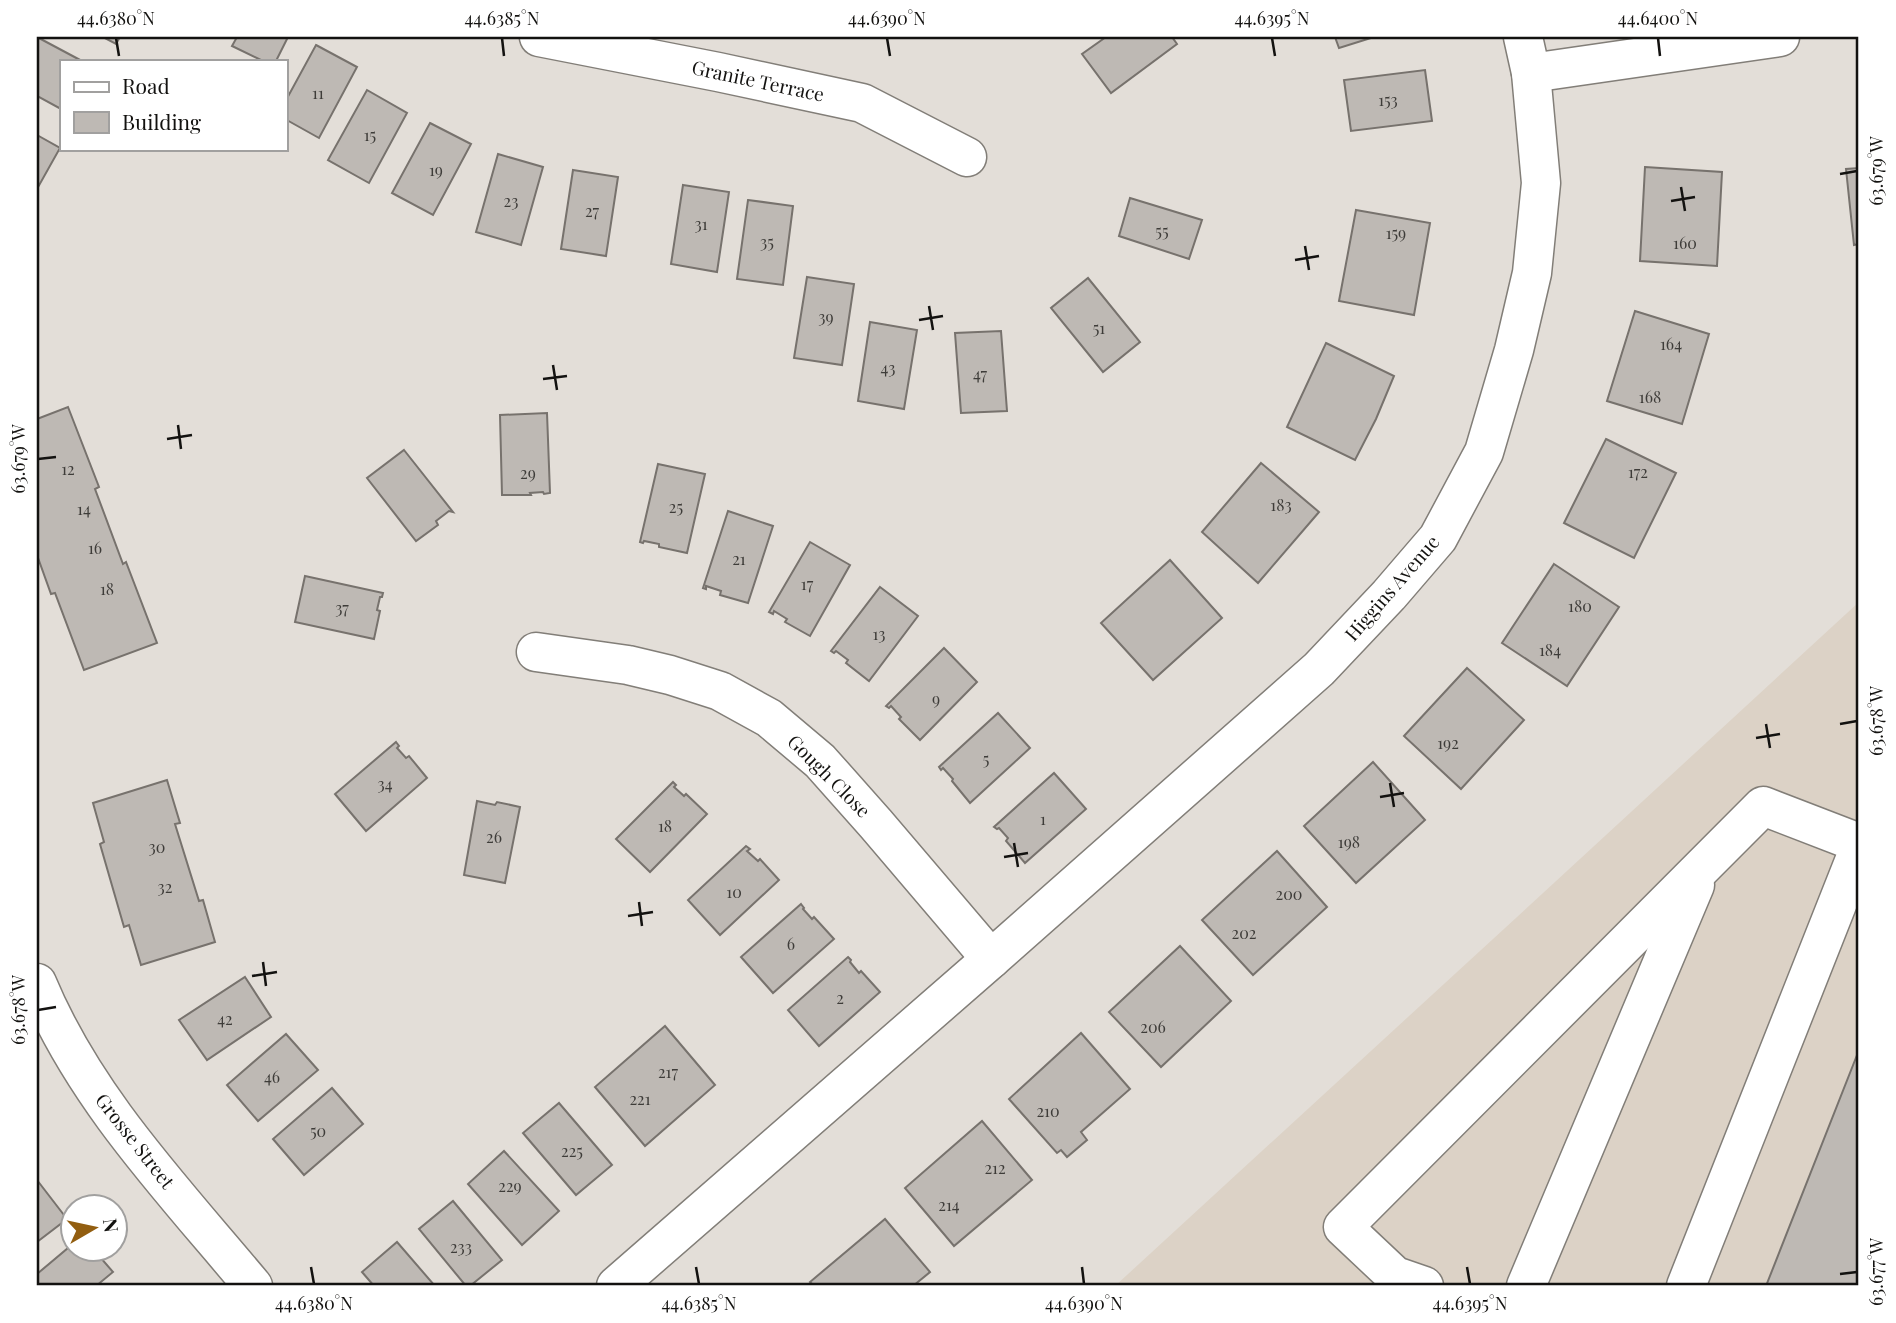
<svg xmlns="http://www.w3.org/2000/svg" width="1896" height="1323" viewBox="0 0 1896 1323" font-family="'Playfair Display',serif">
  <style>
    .built { fill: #dcd2c6 }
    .building { fill: #beb9b4; stroke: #77726d; stroke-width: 2 }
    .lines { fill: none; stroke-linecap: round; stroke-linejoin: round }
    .minor-casing { stroke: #827e78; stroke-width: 41 }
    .minor { stroke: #fff; stroke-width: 38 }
    .ticks { fill: none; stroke: #131210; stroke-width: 2.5 }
    .labels { text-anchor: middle; stroke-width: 7; stroke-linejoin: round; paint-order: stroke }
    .number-label { font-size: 16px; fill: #3e3c39 }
    .street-label { font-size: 19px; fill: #131210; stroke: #fff }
    .neatline { fill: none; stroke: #131210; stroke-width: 2.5 }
    .ticks-label { font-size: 18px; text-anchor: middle; fill: #131210 }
  </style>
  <rect width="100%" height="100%" fill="#e3ded8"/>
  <polygon class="built" points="1859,602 1859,1286 1115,1286 1555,882"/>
  <g class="building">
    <polygon points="37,37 82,61 61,61 61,109 37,96"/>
    <polygon points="103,37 120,37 116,44"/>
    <polygon points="237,37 288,37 276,61 263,61 232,46"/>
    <polygon points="1106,37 1172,37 1177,44 1111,93 1082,54"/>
    <polygon points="1335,37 1374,37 1339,48"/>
    <polygon points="316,45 357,67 319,138 285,119 285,102"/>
    <polygon points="1425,70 1432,121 1351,131 1344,80"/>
    <polygon points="367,90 407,113 369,183 328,160"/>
    <polygon points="430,123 471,144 433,215 392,193"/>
    <polygon points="37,135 60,148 37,189"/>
    <polygon points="498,154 543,167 521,245 476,232"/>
    <polygon points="1645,167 1722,172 1717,266 1640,261"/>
    <polygon points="1859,168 1859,244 1854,245 1846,169"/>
    <polygon points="573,170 618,177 606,256 561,249"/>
    <polygon points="683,185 729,192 717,272 671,264"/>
    <polygon points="1130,198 1202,220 1189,259 1119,236"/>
    <polygon points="748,200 793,206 783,285 737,279"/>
    <polygon points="1356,210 1430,223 1414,315 1339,301"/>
    <polygon points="807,277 854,284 842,365 794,358"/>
    <polygon points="1088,278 1140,342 1103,372 1051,308"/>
    <polygon points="1635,311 1709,334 1682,424 1607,401"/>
    <polygon points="870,322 917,330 904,409 858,401"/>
    <polygon points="1001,331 1007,411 961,413 955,333"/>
    <polygon points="1326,343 1394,376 1376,419 1355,460 1287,427"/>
    <polygon points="68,407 99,487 95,489 123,564 126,562 157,643 84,670 55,593 51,594 37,555 37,419"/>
    <polygon points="547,413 550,493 544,494 543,492 530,493 531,495 502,495 500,415"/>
    <polygon points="1606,439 1676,473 1634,558 1564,523"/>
    <polygon points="404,450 453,512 449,511 436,521 438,525 416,541 367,478"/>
    <polygon points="1261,463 1319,512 1258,583 1202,532"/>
    <polygon points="658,464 705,474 687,553 659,547 659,544 644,541 643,543 640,542"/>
    <polygon points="728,511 773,526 748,603 720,595 721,591 706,586 706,589 703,588"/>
    <polygon points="810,542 850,565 810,636 785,622 787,619 774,611 773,614 769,612"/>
    <polygon points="1170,560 1222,618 1153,680 1101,623"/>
    <polygon points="1554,564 1619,607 1567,686 1502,643"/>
    <polygon points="305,576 383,593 382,597 380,597 377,610 380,611 374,639 295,622"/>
    <polygon points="880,587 918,616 869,681 846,663 848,660 836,651 834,653 831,651"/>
    <polygon points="944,648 977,682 920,740 899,719 901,717 891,706 889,708 886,706"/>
    <polygon points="1467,668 1524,720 1461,789 1404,736"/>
    <polygon points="998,713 1030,748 970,803 952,781 953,779 943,768 941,770 939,767"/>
    <polygon points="396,742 399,746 397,748 406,758 409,756 427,778 366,831 335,794"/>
    <polygon points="1373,762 1425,820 1356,883 1304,826"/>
    <polygon points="1054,773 1086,809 1025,863 1006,841 1008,838 999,828 997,829 994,827"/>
    <polygon points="167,780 180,823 175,824 199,901 203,900 215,942 141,965 129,925 124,927 100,844 104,842 93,803"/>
    <polygon points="673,782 676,785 674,787 684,796 686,794 707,814 650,872 616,839"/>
    <polygon points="477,801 495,805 497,802 520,807 505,883 464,875"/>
    <polygon points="746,846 750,849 747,851 758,861 760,859 779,880 720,935 688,900"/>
    <polygon points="1277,851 1327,907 1253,975 1202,920"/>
    <polygon points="801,904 804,908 803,909 812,919 814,917 834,939 773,993 741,957"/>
    <polygon points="1180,946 1231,1001 1161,1067 1109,1012"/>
    <polygon points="848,957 851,960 850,962 859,973 861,971 880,992 819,1046 788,1010"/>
    <polygon points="245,977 271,1017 207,1060 179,1020"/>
    <polygon points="665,1026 715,1085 645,1146 595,1087"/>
    <polygon points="1081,1033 1130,1089 1081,1132 1087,1140 1067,1157 1061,1150 1057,1153 1009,1099"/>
    <polygon points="286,1034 318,1070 258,1121 227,1085"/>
    <polygon points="1859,1050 1859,1286 1766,1286"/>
    <polygon points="332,1088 363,1124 304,1175 273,1139"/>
    <polygon points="559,1103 612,1165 576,1195 523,1133"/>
    <polygon points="982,1121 1032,1180 954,1246 905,1188"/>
    <polygon points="504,1151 559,1211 522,1245 468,1184"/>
    <polygon points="37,1180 67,1219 37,1242"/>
    <polygon points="453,1201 502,1260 470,1286 466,1286 419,1229"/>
    <polygon points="885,1219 930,1272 913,1286 814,1286 810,1282"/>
    <polygon points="397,1242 435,1286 374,1286 362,1272"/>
    <polygon points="74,1243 74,1250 94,1250 113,1272 96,1286 37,1286 37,1274"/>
  </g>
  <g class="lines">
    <defs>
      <g id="minor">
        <polyline points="539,37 718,72 862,103 967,157"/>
        <polyline points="1531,73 1780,37"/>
        <polyline points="536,652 628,665 670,675 720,691 769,718 820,761 876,824 991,959"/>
        <path d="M37,983C85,1099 174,1191 253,1286"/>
        <polyline points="616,1286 991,959 1319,669 1389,595 1438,538 1484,452 1514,350 1532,273 1541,183 1531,73 1523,37"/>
        <polyline points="1424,1286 1395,1276 1343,1227 1763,806 1859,843"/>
        <polyline points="1526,1286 1695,885"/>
        <polyline points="1686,1286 1859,849"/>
      </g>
    </defs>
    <use href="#minor" class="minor-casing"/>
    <use href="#minor" class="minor"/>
  </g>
  <path class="ticks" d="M116,38L119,56M502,38L504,56M887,38L890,56M1272,38L1275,56M1658,38L1660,56M1840,174L1857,171M1681,187L1685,211M1671,201L1695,197M1305,246L1309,270M1295,260L1319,256M929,306L933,330M919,320L943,316M553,365L557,390M543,379L567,376M178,425L181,449M167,439L192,435M38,459L56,457M1766,724L1770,748M1840,724L1857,721M1756,738L1780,734M1390,783L1394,807M1380,797L1404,793M1014,843L1018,867M1004,857L1028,853M639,902L642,926M628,916L653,912M263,962L266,986M252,976L277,972M38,1010L56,1007M311,1267L314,1284M696,1267L699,1284M1082,1267L1084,1284M1467,1267L1470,1284M1840,1274L1857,1272"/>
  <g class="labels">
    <g class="number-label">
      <text x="318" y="99">11</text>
      <text x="1388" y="106">153</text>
      <text x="370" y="141">15</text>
      <text x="436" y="176">19</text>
      <text x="511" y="207">23</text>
      <text x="592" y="217">27</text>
      <text x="701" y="230">31</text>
      <text x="1162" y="237">55</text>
      <text x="1396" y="239">159</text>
      <text x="767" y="248">35</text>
      <text x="1685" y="249">160</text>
      <text x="826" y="323">39</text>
      <text x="1099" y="334">51</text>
      <text x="1671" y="350">164</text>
      <text x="888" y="374">43</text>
      <text x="980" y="380">47</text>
      <text x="1650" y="403">168</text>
      <text x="68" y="475">12</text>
      <text x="1638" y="478">172</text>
      <text x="528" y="479">29</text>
      <text x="1281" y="511">183</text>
      <text x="676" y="513">25</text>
      <text x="84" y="515">14</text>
      <text x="95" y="554">16</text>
      <text x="739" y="565">21</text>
      <text x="807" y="590">17</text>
      <text x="107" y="595">18</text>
      <text x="1580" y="612">180</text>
      <text x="342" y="614">37</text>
      <text x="879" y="640">13</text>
      <text x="1550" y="656">184</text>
      <text x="936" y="705">9</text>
      <text x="1448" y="749">192</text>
      <text x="986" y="765">5</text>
      <text x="385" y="790">34</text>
      <text x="1043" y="825">1</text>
      <text x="665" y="832">18</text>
      <text x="494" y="843">26</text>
      <text x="1349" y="848">198</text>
      <text x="157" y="853">30</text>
      <text x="165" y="893">32</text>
      <text x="734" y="898">10</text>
      <text x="1289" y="900">200</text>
      <text x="1244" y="939">202</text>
      <text x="791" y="950">6</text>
      <text x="840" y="1004">2</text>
      <text x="225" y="1025">42</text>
      <text x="1153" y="1033">206</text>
      <text x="668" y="1078">217</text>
      <text x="272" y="1083">46</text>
      <text x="640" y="1105">221</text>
      <text x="1048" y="1117">210</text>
      <text x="318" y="1137">50</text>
      <text x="572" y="1157">225</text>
      <text x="995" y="1174">212</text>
      <text x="510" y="1192">229</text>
      <text x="949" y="1211">214</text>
      <text x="461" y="1253">233</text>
    </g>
    <g class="street-label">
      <text transform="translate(758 81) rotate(12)" y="7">Granite Terrace</text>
      <text transform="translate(1392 588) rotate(-49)" y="7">Higgins Avenue</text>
      <text transform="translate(829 776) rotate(45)" y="7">Gough Close</text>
      <text transform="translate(135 1141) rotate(52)" y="7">Grosse Street</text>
    </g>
  </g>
  <rect width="1896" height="1323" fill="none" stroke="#ffffff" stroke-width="77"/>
  <rect x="60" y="60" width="228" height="91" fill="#ffffff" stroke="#a1a09f" stroke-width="2"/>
  <rect x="74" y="82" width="35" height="10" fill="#ffffff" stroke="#a1a09f" stroke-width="2"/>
  <text x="122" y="94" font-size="21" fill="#131210">Road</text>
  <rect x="74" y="112" width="35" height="21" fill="#beb9b4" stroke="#a1a09f" stroke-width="2"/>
  <text x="122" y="130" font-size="21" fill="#131210">Building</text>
  <g transform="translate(94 1228) rotate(81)"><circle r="33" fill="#ffffff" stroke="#a1a09f" stroke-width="2"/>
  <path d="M0-5L12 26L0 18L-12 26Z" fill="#925e10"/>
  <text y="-10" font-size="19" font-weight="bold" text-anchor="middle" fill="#131210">N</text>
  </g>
  <rect x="38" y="38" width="1819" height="1246" class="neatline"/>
  <g class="ticks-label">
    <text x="116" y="25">44.6380°N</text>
    <text x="502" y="25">44.6385°N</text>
    <text x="887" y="25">44.6390°N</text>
    <text x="1272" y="25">44.6395°N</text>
    <text x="1658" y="25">44.6400°N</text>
    <text transform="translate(1877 171) rotate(-90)" y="6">63.679°W</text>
    <text transform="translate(19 459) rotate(-90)" y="6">63.679°W</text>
    <text transform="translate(1877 721) rotate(-90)" y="6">63.678°W</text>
    <text transform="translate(19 1010) rotate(-90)" y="6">63.678°W</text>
    <text transform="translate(1877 1272) rotate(-90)" y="6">63.677°W</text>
    <text x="314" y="1310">44.6380°N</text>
    <text x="699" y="1310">44.6385°N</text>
    <text x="1084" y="1310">44.6390°N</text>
    <text x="1470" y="1310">44.6395°N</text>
  </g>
</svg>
